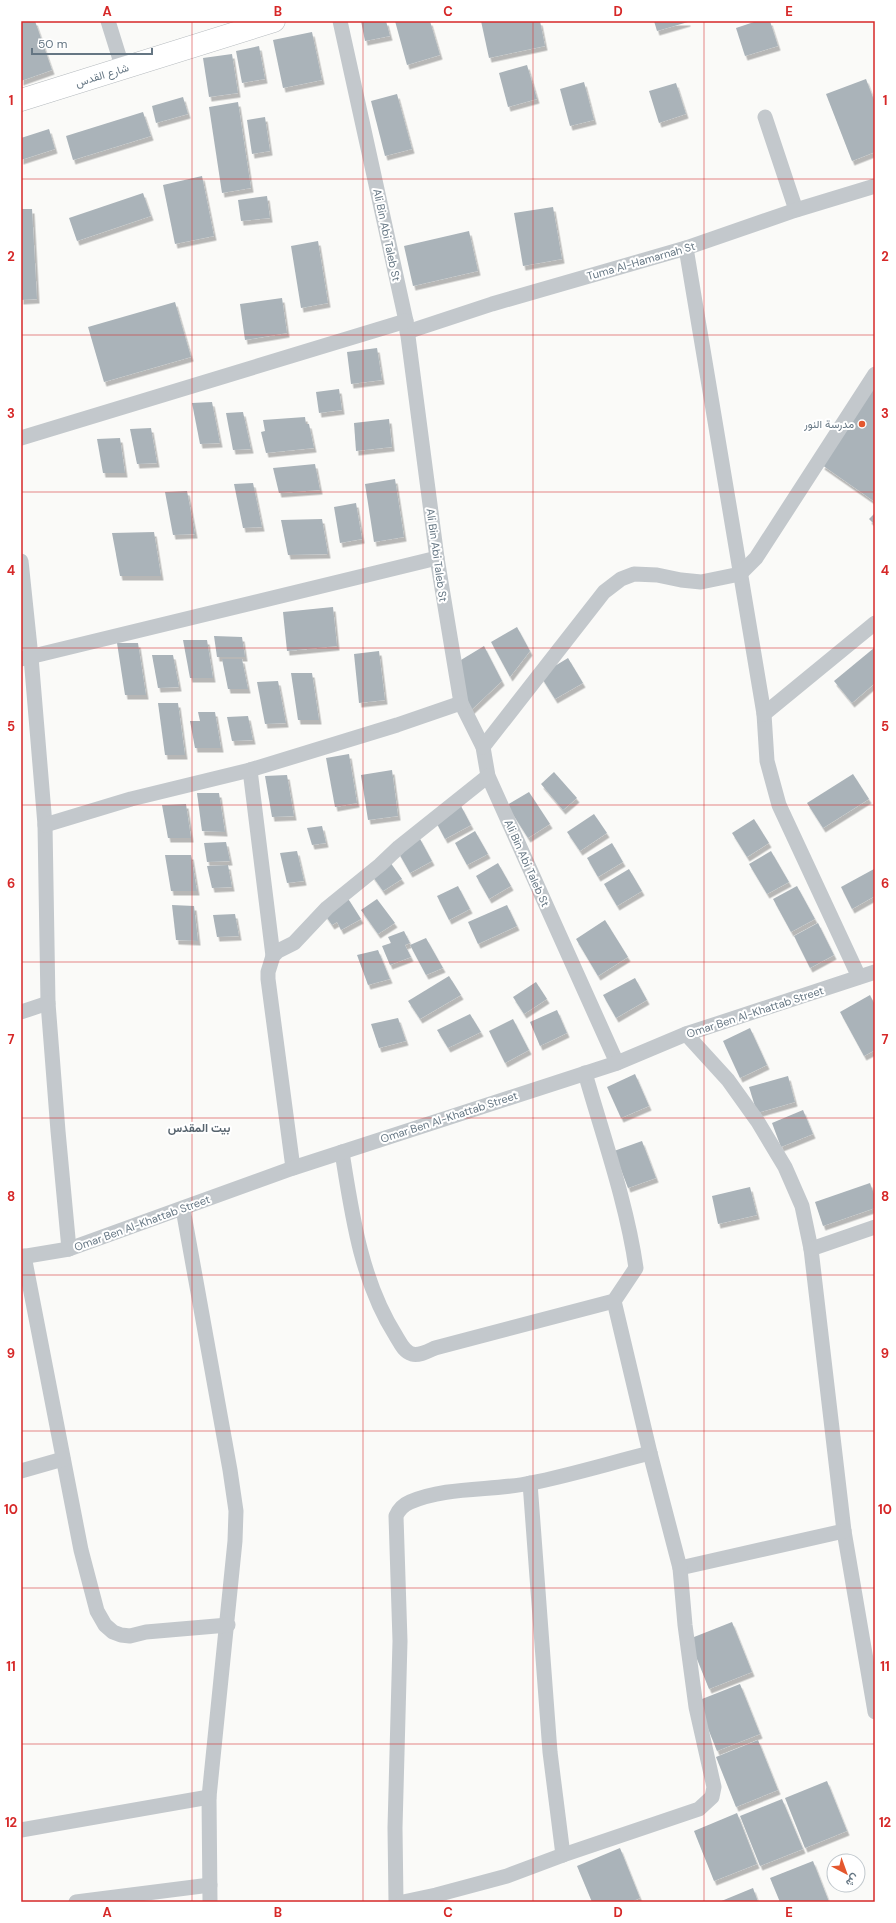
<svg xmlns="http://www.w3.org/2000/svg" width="896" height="1923" viewBox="0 0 896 1923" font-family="'DM Sans',Vazirmatn,sans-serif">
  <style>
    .building { fill: #aab3b9; filter: url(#shadow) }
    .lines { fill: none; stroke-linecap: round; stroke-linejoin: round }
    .primary-casing { stroke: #b5babe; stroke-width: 23 }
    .minor { stroke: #c3c8cc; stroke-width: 15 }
    .primary { stroke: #fff; stroke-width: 22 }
    .grid { fill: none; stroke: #d62828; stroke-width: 1; stroke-opacity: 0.55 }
    .poi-dot { fill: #e4572e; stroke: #fff; stroke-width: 1.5 }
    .labels { text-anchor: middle; stroke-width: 4; stroke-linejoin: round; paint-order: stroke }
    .street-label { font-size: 11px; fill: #657683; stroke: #fff }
    .poi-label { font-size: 11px; fill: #657683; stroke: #fff; text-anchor: end }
    .neighbourhood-label { font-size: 12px; font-weight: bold; fill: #57646e; stroke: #fff }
    .neatline { fill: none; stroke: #d62828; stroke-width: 1.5 }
    .grid-label { font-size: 13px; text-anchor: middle; font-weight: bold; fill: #d62828 }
  </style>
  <defs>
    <filter id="shadow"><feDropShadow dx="2.5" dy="4.5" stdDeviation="0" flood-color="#0004"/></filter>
  </defs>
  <rect width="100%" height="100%" fill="#fafaf8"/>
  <g class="building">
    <polygon points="21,21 35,21 52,70 21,81"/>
    <polygon points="361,21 386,21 390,36 365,41"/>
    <polygon points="395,21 430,21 440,55 407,65"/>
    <polygon points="481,21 540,21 545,46 489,58"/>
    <polygon points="654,21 688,21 688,22 657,31"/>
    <polygon points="757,21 770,21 778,46 745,56 736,28"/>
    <polygon points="312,32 322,80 283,88 273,40"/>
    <polygon points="259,46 265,79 242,83 236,51"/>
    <polygon points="232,54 238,93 209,97 203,58"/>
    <polygon points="527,65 537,99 508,107 499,73"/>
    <polygon points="866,79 875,103 875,152 852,161 826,94"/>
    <polygon points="584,82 594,120 570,126 560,89"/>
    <polygon points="676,83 686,114 659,123 649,91"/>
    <polygon points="397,94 412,149 385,156 371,101"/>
    <polygon points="183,97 188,114 156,123 152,106"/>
    <polygon points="238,102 251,188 222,193 209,107"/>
    <polygon points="143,112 151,136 73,160 66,136"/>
    <polygon points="265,117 270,151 252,154 247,120"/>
    <polygon points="49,129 55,149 21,160 21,138"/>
    <polygon points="202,176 214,236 175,244 163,185"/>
    <polygon points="143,193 151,216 77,241 69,218"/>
    <polygon points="267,196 270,218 241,221 238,200"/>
    <polygon points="553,207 562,259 523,266 514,213"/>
    <polygon points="21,209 32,209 37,299 21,300"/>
    <polygon points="469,231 478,271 413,286 404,246"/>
    <polygon points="318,241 328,303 301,308 291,246"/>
    <polygon points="282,298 287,333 245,340 240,304"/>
    <polygon points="175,302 191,357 104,382 88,327"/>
    <polygon points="377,348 382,380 351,384 347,352"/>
    <polygon points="875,384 875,502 822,465"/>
    <polygon points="339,389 342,410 319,413 316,392"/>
    <polygon points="212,402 220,443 200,444 192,403"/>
    <polygon points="243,412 251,449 233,450 226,413"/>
    <polygon points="305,417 306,424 309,424 314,448 266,453 261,432 265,431 263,420"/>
    <polygon points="389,419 392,447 356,451 354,423"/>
    <polygon points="151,428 157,463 137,464 130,429"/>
    <polygon points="120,438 125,473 103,473 97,439"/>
    <polygon points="315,464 320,490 279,493 273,468"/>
    <polygon points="395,479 404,537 374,542 365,484"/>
    <polygon points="253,483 262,527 243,528 234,484"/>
    <polygon points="187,491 195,534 173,535 165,492"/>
    <polygon points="356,503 362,539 340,543 334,507"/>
    <polygon points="875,513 875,525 869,519"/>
    <polygon points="322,519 328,554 288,555 281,520"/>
    <polygon points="154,532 161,576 120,576 112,533"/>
    <polygon points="333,607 337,646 287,651 283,612"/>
    <polygon points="517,627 530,651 510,677 491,642"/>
    <polygon points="214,636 242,637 245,657 217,657"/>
    <polygon points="183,640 207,640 213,678 190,678"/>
    <polygon points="117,643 138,643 146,695 125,695"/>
    <polygon points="484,646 502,681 467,714 456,663"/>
    <polygon points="874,648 875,683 852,703 834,681"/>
    <polygon points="379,651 385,700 359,703 354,654"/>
    <polygon points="152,655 173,655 179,687 158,688"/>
    <polygon points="568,658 583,683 555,699 540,675"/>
    <polygon points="222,659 242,659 248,689 228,689"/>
    <polygon points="291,673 312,673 319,720 298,720"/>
    <polygon points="278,681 286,723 265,724 257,682"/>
    <polygon points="158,703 178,703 185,755 165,755"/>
    <polygon points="198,712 215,712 221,748 195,748 190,721 200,721"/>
    <polygon points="248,716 253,740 232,741 227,717"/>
    <polygon points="349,754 357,803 335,807 326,758"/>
    <polygon points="392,770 398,816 368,820 361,775"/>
    <polygon points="554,772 577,798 563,810 541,784"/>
    <polygon points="853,774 869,799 823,828 807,803"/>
    <polygon points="287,775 294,816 272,817 265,776"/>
    <polygon points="529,792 550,824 528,838 507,805"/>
    <polygon points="197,793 219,793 225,832 202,831"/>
    <polygon points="186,804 191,838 168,838 162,805"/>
    <polygon points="461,806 471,825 445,839 435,820"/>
    <polygon points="594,814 607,833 580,851 567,832"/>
    <polygon points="754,819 769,843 747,857 732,833"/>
    <polygon points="322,826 326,843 312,845 307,828"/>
    <polygon points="475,831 488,854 467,865 455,843"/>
    <polygon points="419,837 432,861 410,873 397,850"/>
    <polygon points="226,842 230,861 207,862 204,843"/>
    <polygon points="612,843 623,862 598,877 587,858"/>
    <polygon points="297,851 304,881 287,883 280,853"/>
    <polygon points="771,851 789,882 767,894 749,864"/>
    <polygon points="165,855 191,855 197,891 171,891"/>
    <polygon points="390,862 402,879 383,891 371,874"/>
    <polygon points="498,863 511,886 489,899 476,876"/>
    <polygon points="228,865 232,887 212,888 207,866"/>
    <polygon points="629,869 642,891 617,906 604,884"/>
    <polygon points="874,869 875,896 852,909 841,887"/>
    <polygon points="458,886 470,909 449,920 437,896"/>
    <polygon points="797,886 815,919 791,932 773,899"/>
    <polygon points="347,897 361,919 341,930 337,922 332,925 323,912"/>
    <polygon points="377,899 395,923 378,934 361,910"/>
    <polygon points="172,905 194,906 198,941 176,940"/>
    <polygon points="507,905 517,926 478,944 468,922"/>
    <polygon points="235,914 239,936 217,937 213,915"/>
    <polygon points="605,920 628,957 598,976 576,939"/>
    <polygon points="818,923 834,955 810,968 794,936"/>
    <polygon points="404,931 410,943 405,945 411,957 390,965 382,946 391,943 388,937"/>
    <polygon points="426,938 443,968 426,975 410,945"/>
    <polygon points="378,950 390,979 368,985 357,955"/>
    <polygon points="449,976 461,995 420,1019 408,1001"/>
    <polygon points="635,978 647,1000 616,1018 603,995"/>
    <polygon points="536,982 547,999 524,1014 513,997"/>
    <polygon points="870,995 875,1005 875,1050 864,1056 840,1012"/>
    <polygon points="557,1010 567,1033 540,1046 530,1022"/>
    <polygon points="470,1014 481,1032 448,1048 437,1030"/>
    <polygon points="398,1018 406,1041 379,1048 371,1024"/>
    <polygon points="513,1019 529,1050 505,1063 489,1031"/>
    <polygon points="750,1028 767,1065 740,1078 723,1041"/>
    <polygon points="635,1074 649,1106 621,1118 607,1087"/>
    <polygon points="788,1076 795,1102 757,1113 749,1087"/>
    <polygon points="803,1110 813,1134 781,1147 772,1123"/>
    <polygon points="642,1141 656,1178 628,1188 614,1151"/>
    <polygon points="870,1183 875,1197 875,1208 823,1226 815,1202"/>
    <polygon points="750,1187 757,1215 718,1224 712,1196"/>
    <polygon points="732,1622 752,1672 709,1689 689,1639"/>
    <polygon points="740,1684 760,1734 717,1751 697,1701"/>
    <polygon points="758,1740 778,1790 736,1807 716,1757"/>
    <polygon points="827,1781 847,1831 805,1848 785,1798"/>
    <polygon points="782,1799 803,1849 760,1866 740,1816"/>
    <polygon points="737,1813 757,1864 714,1881 694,1831"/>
    <polygon points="620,1848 640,1898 631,1902 592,1902 577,1866"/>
    <polygon points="813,1861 829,1902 780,1902 770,1878"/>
    <polygon points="753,1888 758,1902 719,1902"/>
  </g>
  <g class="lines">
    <defs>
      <polyline id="primary" points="21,100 274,21"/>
    </defs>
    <use href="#primary" class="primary-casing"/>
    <g class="minor">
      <polyline points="108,21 123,69"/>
      <polyline points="340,21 406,321 437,558 461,703 483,747 488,776 617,1063"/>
      <polyline points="765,117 796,210"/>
      <polyline points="686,248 764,714 767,761 779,805 859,977"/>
      <polyline points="407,332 492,304 686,248 796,210 875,186"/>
      <polyline points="21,438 406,321"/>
      <polyline points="21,561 31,657 45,825 48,1003 58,1131 69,1249"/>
      <polyline points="21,659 437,558"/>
      <polyline points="764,714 875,623"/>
      <polyline points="483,747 604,592 621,579 634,574 657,575 681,580 701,582 740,574 756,558 875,374"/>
      <polyline points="250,770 273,956"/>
      <polyline points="45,825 131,799 250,770 397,725 461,703"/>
      <polyline points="21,1012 48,1003"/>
      <polyline points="686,1034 728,1080 758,1122 785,1167 802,1206 811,1249 844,1531 875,1712"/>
      <path d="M342,1152C352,1215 361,1281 396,1336C400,1342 403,1351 412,1354C419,1356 428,1351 435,1348L614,1301L636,1268C627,1204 603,1136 585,1073"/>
      <polyline points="293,1168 268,979 268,972 273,956 278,951 294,943 327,908 380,865 399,847 488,776"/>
      <polyline points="183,1209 230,1470 236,1511 235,1541 209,1797 210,1902"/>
      <polyline points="811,1249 875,1227"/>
      <polyline points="24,1256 81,1550 97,1611 105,1625 113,1632 121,1635 130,1636 146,1632 228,1625"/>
      <polyline points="21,1257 69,1249 293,1168 617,1063 686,1034 875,972"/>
      <polyline points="21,1471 63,1459"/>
      <polyline points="530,1483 550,1752 563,1855"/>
      <polyline points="680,1568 844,1531"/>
      <polyline points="21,1830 209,1797"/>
      <polyline points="76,1902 210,1885"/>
      <path d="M396,1902L395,1828L400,1641L396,1516C399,1509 403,1505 410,1502C447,1486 493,1491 531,1483C571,1475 610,1463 650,1453"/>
      <polyline points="403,1902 436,1895 507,1876 563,1855 699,1809 712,1797 714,1787 696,1707 685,1625 680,1568 650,1453 614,1301"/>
    </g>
    <use href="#primary" class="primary"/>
  </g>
  <path class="grid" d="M192,21V1902M363,21V1902M533,21V1902M704,21V1902M21,179H875M21,335H875M21,492H875M21,648H875M21,805H875M21,962H875M21,1118H875M21,1275H875M21,1431H875M21,1588H875M21,1744H875"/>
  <circle class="poi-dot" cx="862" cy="424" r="4"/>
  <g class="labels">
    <g class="street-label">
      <text transform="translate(102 75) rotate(-17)" y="4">شارع القدس</text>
      <text transform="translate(387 235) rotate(78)" y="4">Ali Bin Abi Taleb St</text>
      <text transform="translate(641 261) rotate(-16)" y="4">Tuma Al-Hamarnah St</text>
      <text transform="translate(437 555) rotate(82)" y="4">Ali Bin Abi Taleb St</text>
      <text transform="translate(527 863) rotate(66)" y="4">Ali Bin Abi Taleb St</text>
      <text transform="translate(755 1012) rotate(-18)" y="4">Omar Ben Al-Khattab Street</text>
      <text transform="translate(449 1117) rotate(-18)" y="4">Omar Ben Al-Khattab Street</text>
      <text transform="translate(142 1223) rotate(-20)" y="4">Omar Ben Al-Khattab Street</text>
    </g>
    <g class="poi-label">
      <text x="854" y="428">مدرسة النور</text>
    </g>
    <g class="neighbourhood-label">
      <text x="199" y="1132">بيت المقدس</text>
    </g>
  </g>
  <rect width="896" height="1923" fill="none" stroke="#ffffff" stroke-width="44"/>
  <g transform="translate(846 1873) rotate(139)"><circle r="19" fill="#ffffff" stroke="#c1c8cd"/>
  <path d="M0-3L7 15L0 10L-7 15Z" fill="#e4572e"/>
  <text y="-6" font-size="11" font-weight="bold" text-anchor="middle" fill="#657683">ش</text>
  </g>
  <path d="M32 48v6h120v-6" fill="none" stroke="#657683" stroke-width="2"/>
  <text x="38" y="48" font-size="12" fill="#657683" stroke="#ffffff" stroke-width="3" paint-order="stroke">50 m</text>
  <rect x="22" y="22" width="852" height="1879" class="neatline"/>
  <g class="grid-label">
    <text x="107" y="16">A</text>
    <text x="278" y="16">B</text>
    <text x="448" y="16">C</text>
    <text x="618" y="16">D</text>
    <text x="789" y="16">E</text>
    <text x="11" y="105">1</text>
    <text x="885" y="105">1</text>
    <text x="11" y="261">2</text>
    <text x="885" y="261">2</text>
    <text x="11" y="418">3</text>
    <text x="885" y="418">3</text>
    <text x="11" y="575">4</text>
    <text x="885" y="575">4</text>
    <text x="11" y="731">5</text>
    <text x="885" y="731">5</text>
    <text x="11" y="888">6</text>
    <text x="885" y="888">6</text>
    <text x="11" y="1044">7</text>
    <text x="885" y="1044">7</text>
    <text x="11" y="1201">8</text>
    <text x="885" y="1201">8</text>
    <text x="11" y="1358">9</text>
    <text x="885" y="1358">9</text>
    <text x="11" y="1514">10</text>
    <text x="885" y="1514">10</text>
    <text x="11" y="1671">11</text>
    <text x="885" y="1671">11</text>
    <text x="11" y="1827">12</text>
    <text x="885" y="1827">12</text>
    <text x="107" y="1917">A</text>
    <text x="278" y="1917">B</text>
    <text x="448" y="1917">C</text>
    <text x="618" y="1917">D</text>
    <text x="789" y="1917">E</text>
  </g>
</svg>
